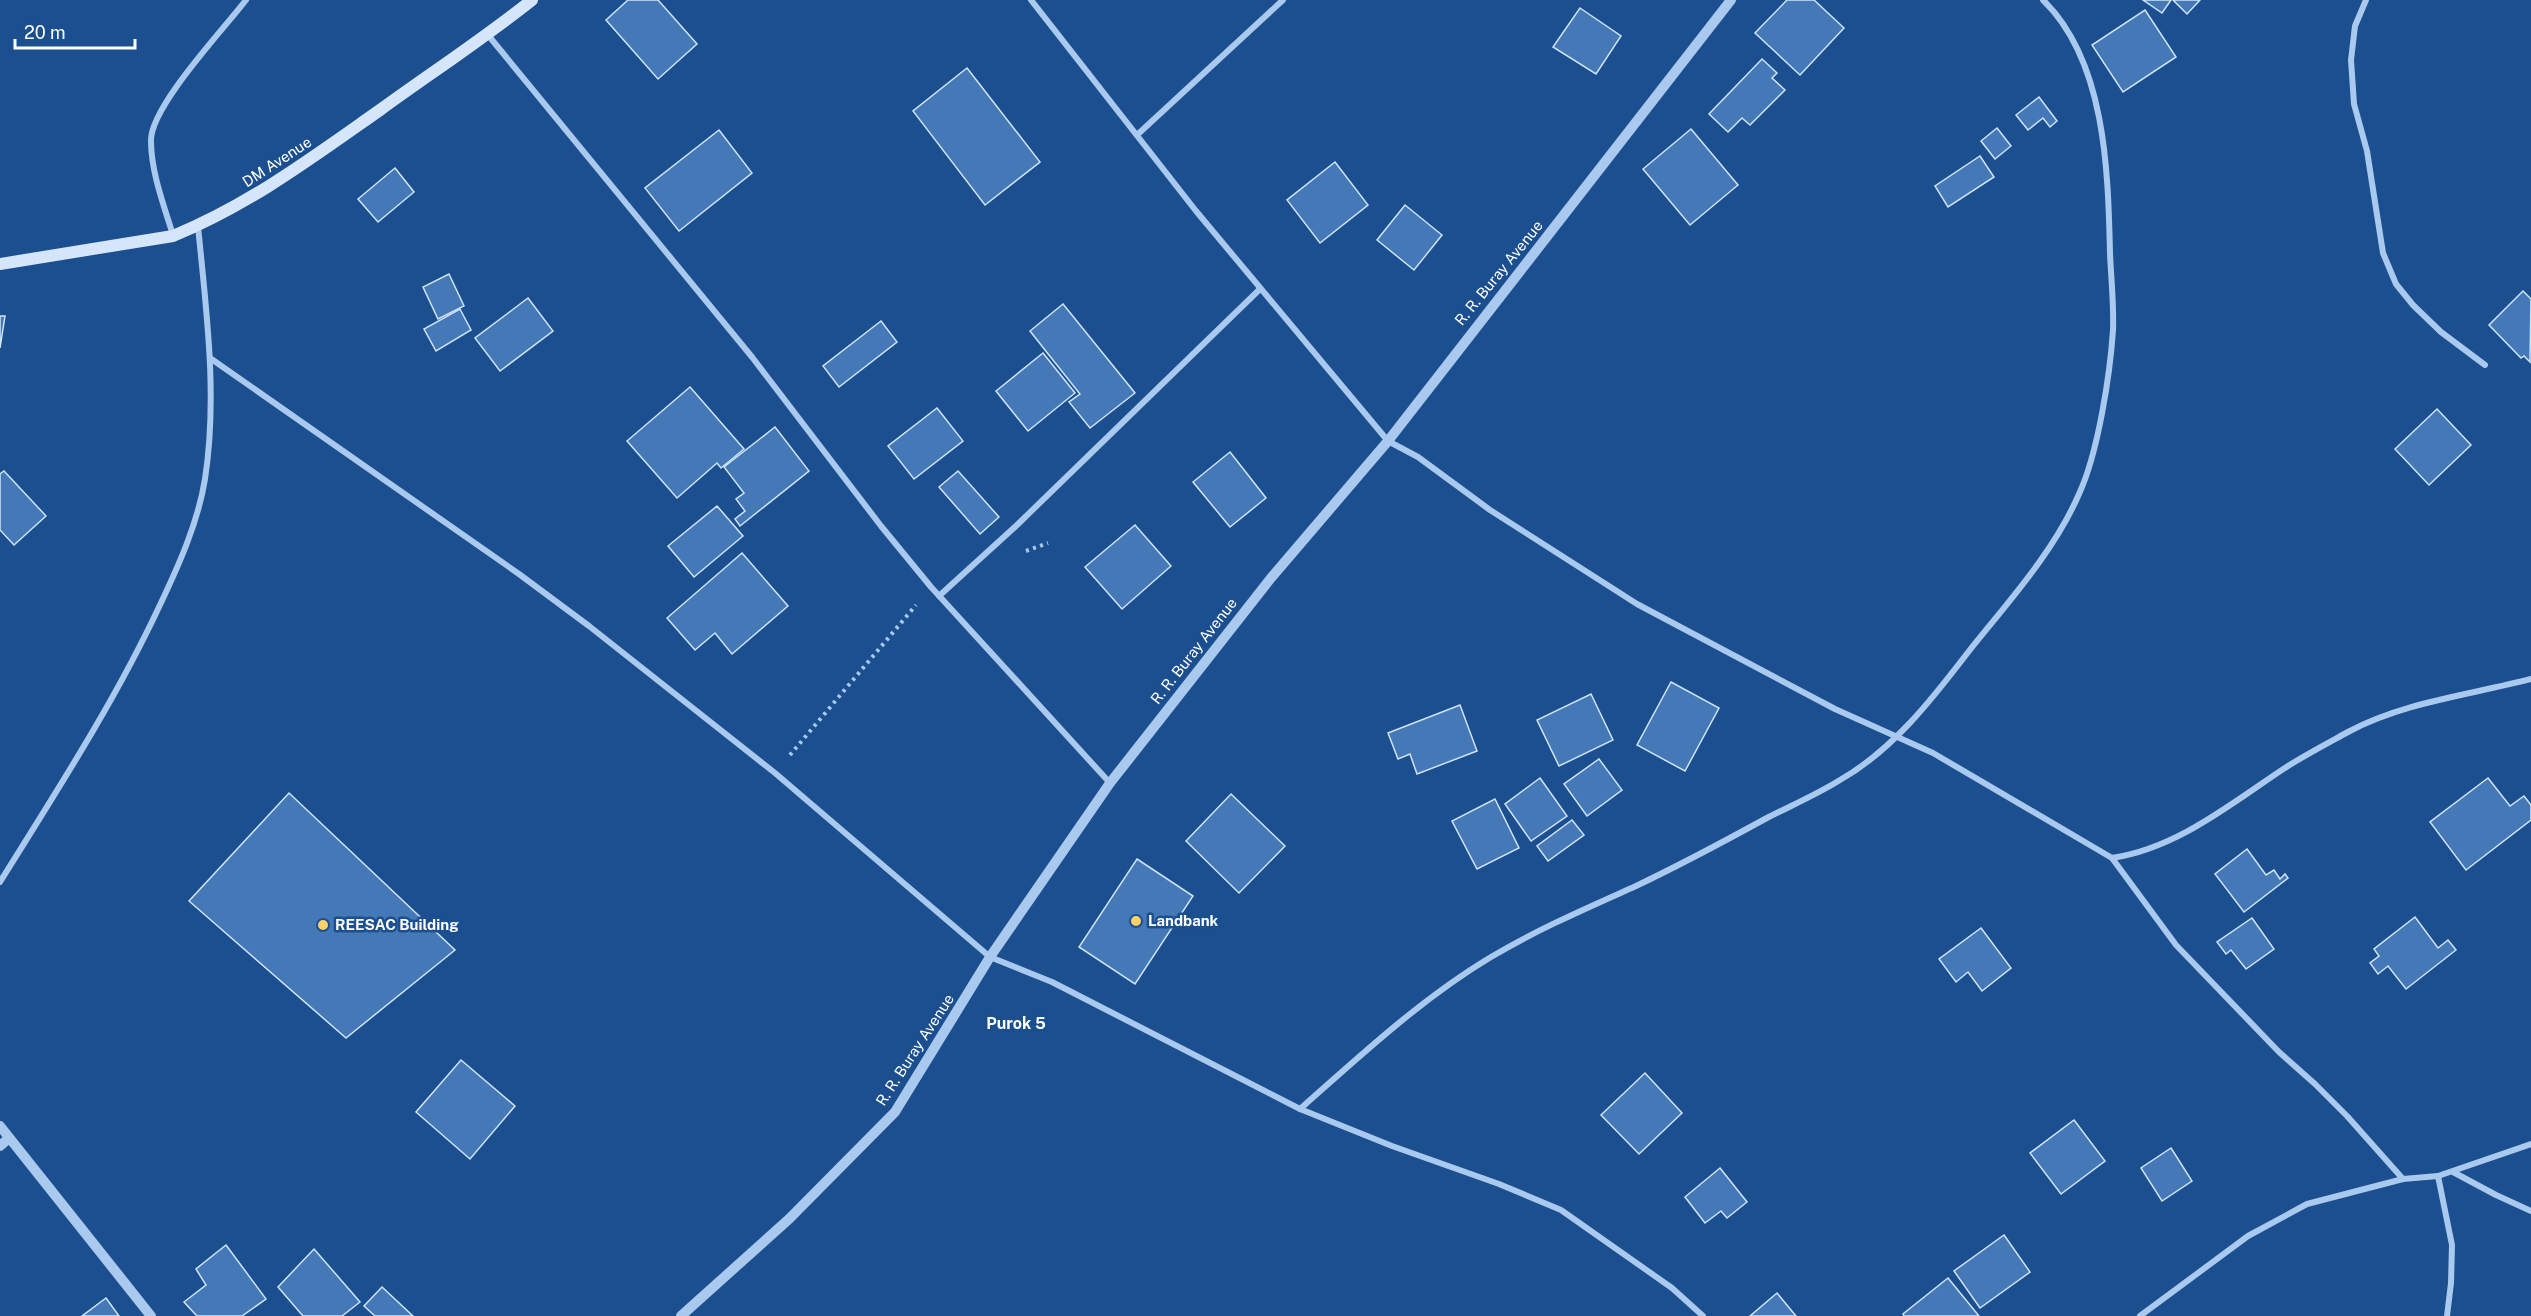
<svg xmlns="http://www.w3.org/2000/svg" width="2531" height="1316" viewBox="0 0 2531 1316" font-family="'Public Sans',sans-serif">
  <style>
    .building { fill: #4478b7; stroke: #cfe3fa; stroke-width: 1.5 }
    .lines { fill: none; stroke-linecap: round; stroke-linejoin: round }
    .path { stroke: #a9c9ee; stroke-width: 4; stroke-dasharray: 3 4.5; stroke-linecap: butt }
    .minor { stroke: #a9c9ee; stroke-width: 6 }
    .tertiary { stroke: #a9c9ee; stroke-width: 10 }
    .secondary { stroke: #d6e6fa; stroke-width: 12 }
    .poi-dot { fill: #ffd166; stroke: #1b4f8f; stroke-width: 2 }
    .labels { text-anchor: middle; stroke-width: 5; stroke-linejoin: round; paint-order: stroke }
    .street-label { font-size: 15px; fill: #fff; stroke: #1b4f8f }
    .poi-label { font-size: 15px; font-weight: bold; fill: #fff; stroke: #1b4f8f; text-anchor: start }
    .neighbourhood-label { font-size: 16px; font-weight: bold; fill: #fff; stroke: #1b4f8f }
  </style>
  <rect width="100%" height="100%" fill="#1b4f8f"/>
  <g class="building">
    <polygon points="628,0 658,0 697,44 658,79 606,20"/>
    <polygon points="1787,0 1814,0 1844,28 1800,75 1755,33"/>
    <polygon points="2143,0 2171,0 2162,13"/>
    <polygon points="2173,0 2200,0 2187,14"/>
    <polygon points="1580,8 1621,36 1596,74 1553,47"/>
    <polygon points="2145,10 2176,57 2123,92 2092,45"/>
    <polygon points="1762,59 1777,73 1772,78 1785,90 1750,125 1742,118 1728,132 1709,114"/>
    <polygon points="967,68 1040,162 985,205 913,111"/>
    <polygon points="2039,97 2057,121 2050,127 2043,118 2028,130 2016,115"/>
    <polygon points="1997,128 2011,146 1995,159 1981,141"/>
    <polygon points="1691,129 1738,185 1690,225 1643,169"/>
    <polygon points="719,130 752,173 679,231 645,188"/>
    <polygon points="1980,156 1994,177 1948,207 1935,186"/>
    <polygon points="1335,162 1368,205 1320,243 1287,200"/>
    <polygon points="395,168 414,192 378,222 358,199"/>
    <polygon points="1405,205 1442,235 1414,270 1377,240"/>
    <polygon points="449,274 464,306 438,319 423,287"/>
    <polygon points="2523,291 2531,299 2530,362 2524,356 2521,358 2489,325"/>
    <polygon points="528,298 553,331 500,371 475,338"/>
    <polygon points="1063,304 1135,393 1090,428 1069,402 1080,394 1030,331"/>
    <polygon points="460,309 471,330 436,351 424,329"/>
    <polygon points="0,316 5,316 0,348"/>
    <polygon points="881,321 897,342 839,387 823,366"/>
    <polygon points="1043,353 1075,393 1028,431 996,391"/>
    <polygon points="690,387 744,449 721,468 717,463 677,498 627,441"/>
    <polygon points="937,408 963,441 914,479 888,446"/>
    <polygon points="2437,409 2471,445 2429,485 2395,449"/>
    <polygon points="775,427 809,471 740,526 735,519 745,511 736,499 744,493 724,467"/>
    <polygon points="1230,452 1266,498 1230,527 1193,482"/>
    <polygon points="4,471 46,516 14,545 0,530 0,474"/>
    <polygon points="958,471 999,517 980,534 939,487"/>
    <polygon points="717,506 743,536 694,577 668,546"/>
    <polygon points="1135,525 1171,566 1122,609 1085,567"/>
    <polygon points="742,553 788,606 732,654 715,633 695,650 667,618"/>
    <polygon points="1671,682 1719,708 1685,771 1637,745"/>
    <polygon points="1591,694 1613,740 1559,766 1537,720"/>
    <polygon points="1460,705 1477,751 1417,774 1410,754 1398,759 1388,733"/>
    <polygon points="1599,759 1622,790 1587,816 1564,784"/>
    <polygon points="1540,778 1567,816 1531,841 1505,804"/>
    <polygon points="2488,778 2510,806 2524,796 2531,805 2531,820 2466,870 2430,822"/>
    <polygon points="289,793 455,950 346,1038 189,901"/>
    <polygon points="1231,794 1285,846 1239,893 1186,841"/>
    <polygon points="1495,799 1519,848 1477,869 1452,821"/>
    <polygon points="1572,820 1584,835 1548,861 1537,846"/>
    <polygon points="2247,849 2266,875 2274,870 2280,879 2285,874 2288,878 2244,912 2215,874"/>
    <polygon points="1137,859 1193,896 1135,984 1079,947"/>
    <polygon points="2415,917 2438,948 2448,940 2456,950 2406,989 2388,966 2378,974 2370,963 2379,956 2374,949"/>
    <polygon points="2252,918 2274,949 2246,969 2231,950 2226,954 2217,942"/>
    <polygon points="1981,928 2011,968 1982,991 1968,972 1956,982 1939,959"/>
    <polygon points="461,1060 515,1106 470,1159 416,1112"/>
    <polygon points="1645,1073 1682,1113 1639,1154 1601,1115"/>
    <polygon points="2074,1120 2105,1161 2061,1194 2030,1153"/>
    <polygon points="2171,1148 2192,1181 2162,1201 2141,1168"/>
    <polygon points="1720,1168 1747,1202 1727,1218 1721,1211 1705,1223 1685,1197"/>
    <polygon points="2004,1235 2030,1272 1980,1308 1954,1271"/>
    <polygon points="226,1245 266,1299 242,1316 197,1316 184,1302 206,1285 196,1269"/>
    <polygon points="314,1249 360,1302 342,1316 303,1316 278,1287"/>
    <polygon points="1948,1278 1979,1316 1904,1316 1903,1314"/>
    <polygon points="382,1287 413,1316 375,1316 364,1306"/>
    <polygon points="1777,1293 1796,1316 1750,1316"/>
    <polygon points="106,1298 119,1316 82,1316"/>
  </g>
  <g class="lines">
    <g class="path">
      <polyline points="1026,551 1048,543"/>
      <polyline points="790,755 916,605"/>
    </g>
    <g class="minor">
      <path d="M1031,0L1196,211L1388,441L1418,457L1490,510L1637,604L1835,709L1933,753L2112,858C2179,848 2234,801 2288,766C2307,754 2328,743 2348,732C2404,702 2470,695 2531,679"/>
      <polyline points="2366,0 2355,26 2351,60 2354,104 2367,151 2383,253 2396,284 2413,305 2441,332 2485,365"/>
      <polyline points="488,35 752,357 881,526 931,587 1110,783"/>
      <polyline points="1137,135 1283,0"/>
      <path d="M173,235C164,206 151,172 151,141C150,107 224,29 246,0"/>
      <polyline points="210,358 519,574 589,626 775,773 990,957 1052,982 1300,1109 1392,1146 1499,1184 1561,1210 1672,1288 1703,1316"/>
      <polyline points="939,596 1017,525 1260,289"/>
      <polyline points="2112,858 2176,945 2279,1052 2315,1084 2347,1116 2403,1179"/>
      <path d="M0,882C56,792 114,703 159,607C178,567 198,523 205,479C218,395 206,309 198,226"/>
      <path d="M1300,1109C1361,1055 1421,999 1491,957C1538,929 1587,908 1636,886C1680,865 1723,842 1765,819C1790,806 1816,795 1840,780C1893,750 1933,698 1969,651C2008,602 2054,552 2079,494C2098,453 2110,375 2113,330C2114,304 2111,278 2110,253C2108,172 2106,61 2043,0"/>
      <polyline points="2453,1172 2496,1195 2531,1211"/>
      <polyline points="2438,1176 2452,1245 2451,1283 2447,1316"/>
      <polyline points="2140,1316 2248,1236 2307,1204 2403,1179 2438,1176 2531,1144"/>
    </g>
    <g class="tertiary">
      <polyline points="0,1126 151,1316"/>
      <polyline points="0,1146 9,1138"/>
      <polyline points="681,1316 789,1219 895,1112 990,957 1110,783 1271,578 1388,441 1731,0"/>
    </g>
    <path class="secondary" d="M0,264L173,236C249,205 313,157 380,110C431,73 483,39 532,0"/>
  </g>
  <g class="poi-dot">
    <circle cx="1136" cy="921" r="6"/>
    <circle cx="323" cy="925" r="6"/>
  </g>
  <g class="labels">
    <g class="street-label">
      <text transform="translate(277 162) rotate(-33)" y="5">DM Avenue</text>
      <text transform="translate(1499 273) rotate(-51)" y="5">R. R. Buray Avenue</text>
      <text transform="translate(1194 651) rotate(-52)" y="5">R. R. Buray Avenue</text>
      <text transform="translate(915 1050) rotate(-57)" y="5">R. R. Buray Avenue</text>
    </g>
    <g class="poi-label">
      <text x="1148" y="926">Landbank</text>
      <text x="335" y="930">REESAC Building</text>
    </g>
    <g class="neighbourhood-label">
      <text x="1016" y="1029">Purok 5</text>
    </g>
  </g>
  <path d="M15 39v9h120v-9" fill="none" stroke="#ffffff" stroke-width="3"/>
  <text x="24" y="39" font-size="18" fill="#ffffff" stroke="#1b4f8f" stroke-width="4.5" paint-order="stroke">20 m</text>
</svg>
